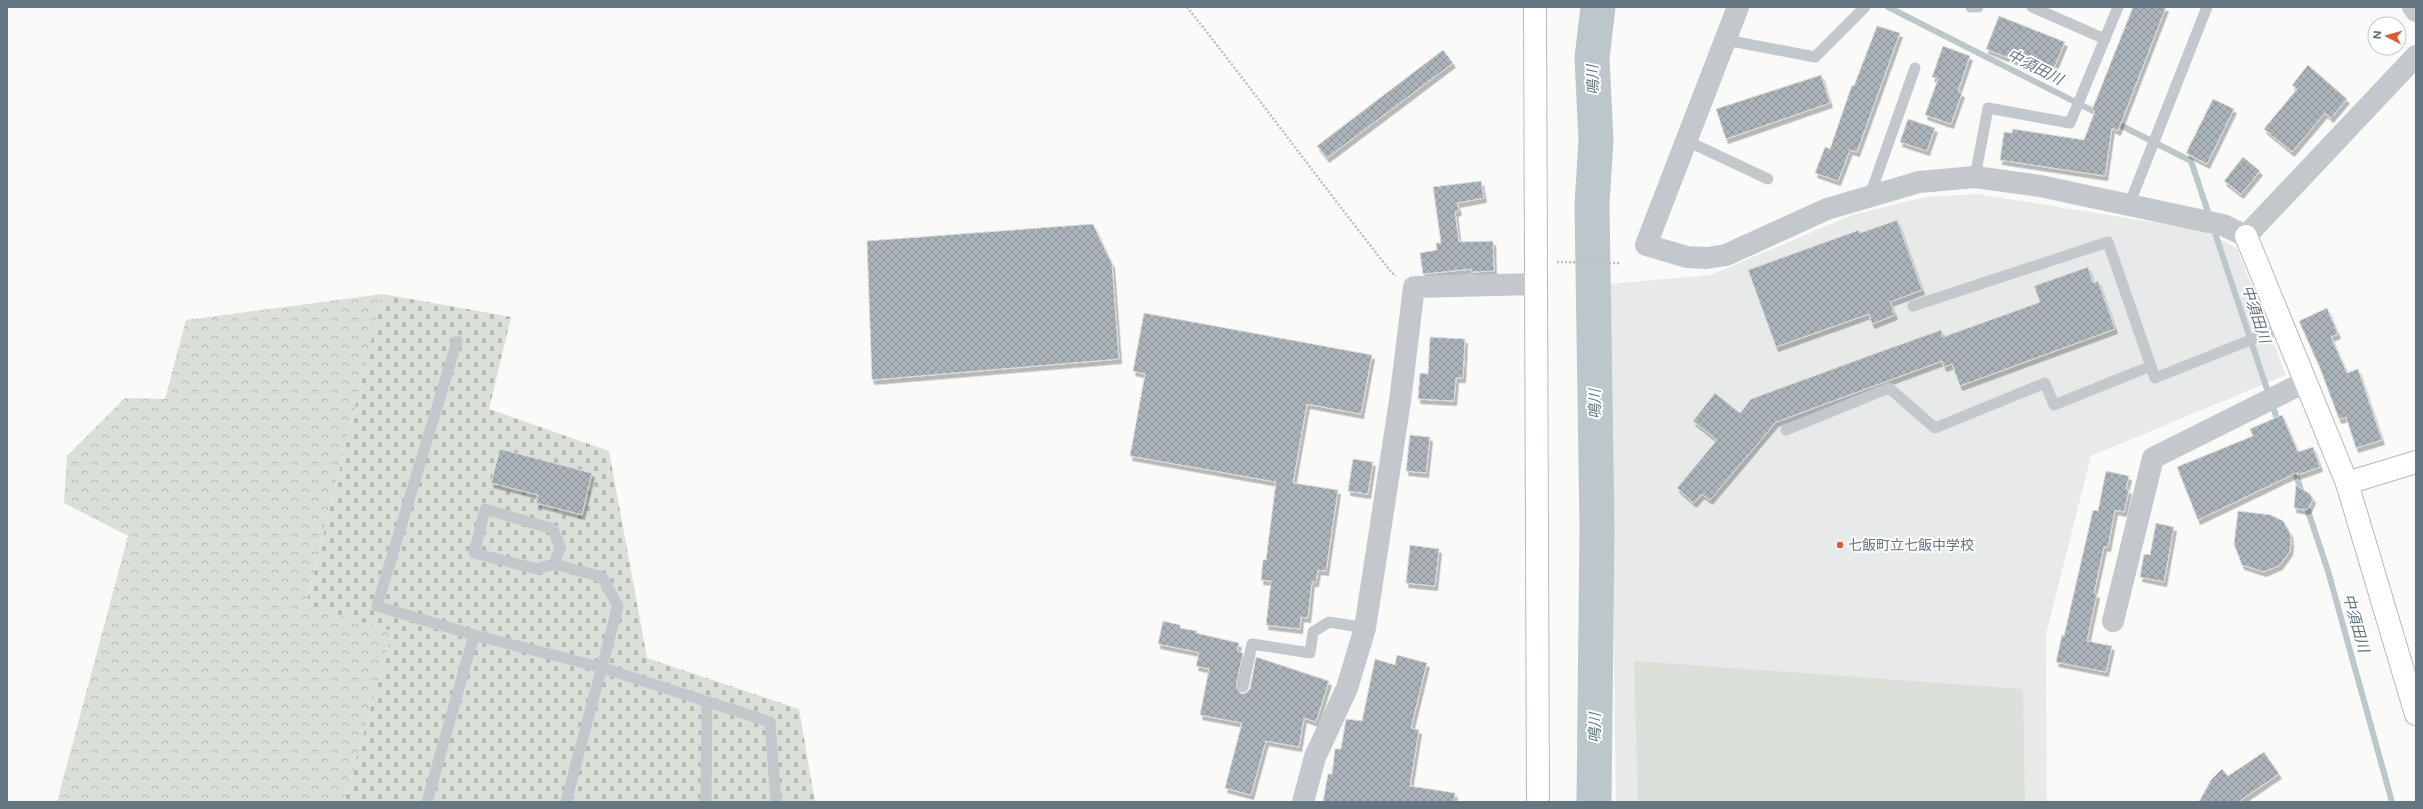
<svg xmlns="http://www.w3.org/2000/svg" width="2423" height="809" viewBox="0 0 2423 809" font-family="Montserrat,'Noto Sans JP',sans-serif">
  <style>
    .built { fill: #e8e9e9 }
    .forest { fill: url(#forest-crowns) }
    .cemetery { fill: url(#cemetery-stones) }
    .garden { fill: #dadfd7 }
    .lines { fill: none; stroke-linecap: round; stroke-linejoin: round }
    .stream { stroke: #bbc7cb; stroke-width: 6 }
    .river { stroke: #bbc7cb; stroke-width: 35 }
    .building { fill: url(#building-cross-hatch); stroke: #dcdcda; filter: url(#shadow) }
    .secondary-casing { stroke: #b3babf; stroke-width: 24 }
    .path { stroke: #bbbfc2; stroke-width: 2.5; stroke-dasharray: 2 2; stroke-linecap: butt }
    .lane { stroke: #c3c8cc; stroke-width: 11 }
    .street { stroke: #c3c8cc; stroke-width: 22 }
    .secondary { stroke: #fff; stroke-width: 22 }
    .poi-dot { fill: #e4572e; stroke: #fff; stroke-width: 1.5 }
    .labels { text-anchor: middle; stroke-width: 4; stroke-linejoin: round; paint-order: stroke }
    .poi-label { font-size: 14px; fill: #657683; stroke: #fff; text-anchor: start }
    .water-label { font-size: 15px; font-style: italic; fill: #60757c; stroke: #fff }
  </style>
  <defs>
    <pattern id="forest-crowns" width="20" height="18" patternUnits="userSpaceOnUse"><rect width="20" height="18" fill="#dadfd7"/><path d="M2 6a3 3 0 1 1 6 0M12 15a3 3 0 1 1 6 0" fill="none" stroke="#b4b9b4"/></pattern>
    <pattern id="cemetery-stones" width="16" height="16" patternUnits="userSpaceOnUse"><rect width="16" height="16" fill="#dadfd7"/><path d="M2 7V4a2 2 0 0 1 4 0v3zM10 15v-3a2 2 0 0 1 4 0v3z" fill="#b4b9b4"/></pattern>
    <pattern id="building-cross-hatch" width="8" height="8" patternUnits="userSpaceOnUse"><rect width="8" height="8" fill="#aab3b9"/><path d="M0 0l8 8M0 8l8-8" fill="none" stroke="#8e969c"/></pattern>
    <filter id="shadow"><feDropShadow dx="2.5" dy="4.5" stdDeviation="0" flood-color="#0004"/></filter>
  </defs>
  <rect width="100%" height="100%" fill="#fafaf8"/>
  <polygon class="built" points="1977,194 2202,230 2237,248 2286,375 2091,456 2046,634 2047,802 1616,802 1608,284 1711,275 1852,215 1925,197"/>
  <polygon class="forest" points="383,294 306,604 393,631 345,798 353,802 57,802 128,536 64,503 67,456 125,398 165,399 186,320"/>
  <polygon class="cemetery" points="383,294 511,317 489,409 609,451 647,658 799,709 815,802 353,802 345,798 393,631 306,605"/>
  <polygon class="garden" points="1634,661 2023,689 2025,802 1638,802"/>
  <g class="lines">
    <g class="stream">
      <polyline points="1888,7 2101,115"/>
      <polyline points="2114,122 2191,161 2210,218"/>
      <polyline points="2213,227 2279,425"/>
      <polyline points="2293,466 2328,571 2392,802"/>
    </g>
    <polyline class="river" points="1594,802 1597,529 1592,204 1596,140 1592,58 1598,7"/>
  </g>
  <g class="building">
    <polygon points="2133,7 2166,7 2118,131 2112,128 2105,176 2000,160 2004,132 2012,133 2013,129 2084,140 2095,111 2092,110"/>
    <polygon points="1999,16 2065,42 2051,75 1986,49"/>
    <polygon points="1877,26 1900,33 1857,152 1850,150 1838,181 1815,173 1825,147 1830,149 1852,85 1854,86"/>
    <polygon points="1943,46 1970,56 1958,91 1962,93 1951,124 1925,115 1938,79 1932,77"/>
    <polygon points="1443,50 1453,63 1327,158 1317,146"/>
    <polygon points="2308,65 2347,99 2331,118 2325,113 2292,152 2264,129 2297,89 2292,85"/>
    <polygon points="1821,75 1830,103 1726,139 1716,109"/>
    <polygon points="2213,99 2234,109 2207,164 2186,153"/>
    <polygon points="1908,119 1935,128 1927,151 1900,142"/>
    <polygon points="2243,157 2260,171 2241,194 2224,181"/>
    <polygon points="1481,181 1484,198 1457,203 1459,211 1455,212 1459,242 1493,241 1494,271 1471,272 1471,269 1423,274 1420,253 1437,250 1436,243 1441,243 1433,187"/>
    <polygon points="1897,220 1922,290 1890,302 1895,315 1872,324 1869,314 1776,347 1748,270 1859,230 1860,233"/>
    <polygon points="1093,224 1112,264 1119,359 872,380 867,241"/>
    <polygon points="2088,267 2093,283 2098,281 2115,329 1960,386 1952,364 1944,367 1942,361 1776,422 1710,500 1702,494 1694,503 1677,488 1717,440 1693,421 1715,393 1740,413 1751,399 1882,351 1941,330 1943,337 2040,302 2034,286"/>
    <polygon points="2327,308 2338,334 2331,337 2347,373 2358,369 2382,440 2356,448 2346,417 2339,419 2320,368 2299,321"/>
    <polygon points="1144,313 1372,355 1361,414 1307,404 1293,483 1338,490 1326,571 1318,570 1316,582 1312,582 1308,618 1301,617 1300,629 1266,625 1271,581 1261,580 1263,560 1266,560 1276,482 1130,456 1145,374 1133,371"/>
    <polygon points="1430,337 1465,339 1463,378 1456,378 1454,401 1418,399 1420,373 1428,374"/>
    <polygon points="2282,415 2298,452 2313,447 2320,467 2297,475 2298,472 2198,520 2177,467 2253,436 2250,429"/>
    <polygon points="1410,435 1430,437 1426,473 1406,471"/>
    <polygon points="500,449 592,473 582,515 536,503 538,495 491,483"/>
    <polygon points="1353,459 1373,462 1368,494 1348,491"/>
    <polygon points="2106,471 2129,476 2126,489 2129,490 2124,512 2115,510 2108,547 2104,547 2094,593 2097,594 2087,641 2112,646 2106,672 2056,662 2062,635 2064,636 2093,510 2098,511"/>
    <polygon points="2296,485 2310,494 2313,499 2309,508 2305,510 2294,508"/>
    <polygon points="2238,511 2271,515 2283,521 2290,533 2291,542 2290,551 2280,565 2264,572 2242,565 2234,544"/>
    <polygon points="2156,523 2174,527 2164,582 2140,577 2144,554 2150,555"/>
    <polygon points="1410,545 1439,549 1435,586 1406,583"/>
    <polygon points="1163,621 1180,625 1180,628 1197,631 1196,633 1239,643 1237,651 1243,653 1236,686 1241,694 1246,693 1250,689 1256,657 1329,681 1316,722 1304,718 1299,747 1266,741 1251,795 1225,788 1242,723 1200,715 1209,669 1196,666 1199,653 1197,652 1158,644"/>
    <polygon points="1397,655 1427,663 1411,728 1419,730 1410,786 1455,793 1454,802 1323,802 1328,774 1332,774 1335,749 1341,749 1346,719 1362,721 1375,659 1395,665"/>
    <polygon points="2264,752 2279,774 2238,802 2199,802 2211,780 2222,769 2228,776"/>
  </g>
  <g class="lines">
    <defs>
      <g id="secondary">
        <polyline points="1535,7 1538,802"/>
        <polyline points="2246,236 2347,483 2416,714"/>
        <polyline points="2347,483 2416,462"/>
      </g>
    </defs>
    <use href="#secondary" class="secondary-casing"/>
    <g class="path">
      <path d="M1187,7C1257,95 1322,185 1392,273L1396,276"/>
      <polyline points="1557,262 1621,263"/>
    </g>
    <g class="lane">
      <polyline points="1971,7 1978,7"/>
      <polyline points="2032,7 2105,39"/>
      <polyline points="1726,40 1815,57 1865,7"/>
      <polyline points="1687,141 1768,179"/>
      <polyline points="1975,177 1988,108 2070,123 2118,7"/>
      <polyline points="1870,195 1915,68"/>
      <polyline points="2129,205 2207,7"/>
      <polyline points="1913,306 2108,242 2155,378 2283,327"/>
      <polyline points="457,341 377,606 474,635 600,667 770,722 776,802"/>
      <polyline points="1786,430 1889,388 1935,428 2045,383 2054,405 2151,366"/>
      <polyline points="554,564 560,547 553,529 485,509 474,553 537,569 554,564 602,577 618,606 566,802"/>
      <polyline points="1243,687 1252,644 1310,653 1313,632 1329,622 1365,628"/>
      <polyline points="427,802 474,635"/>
      <polyline points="706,802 707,702"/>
    </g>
    <g class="street">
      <polyline points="1738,7 1646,245 1687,257 1707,258 1726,255 1827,209 1919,182 1975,177 2040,186 2223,225 2246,236 2416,56"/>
      <polyline points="2413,7 2416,11"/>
      <polyline points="2113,621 2153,458 2305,382"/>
      <polyline points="1303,802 1315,757 1347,688 1365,628 1400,401 1414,287 1536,284"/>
    </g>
    <use href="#secondary" class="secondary"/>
  </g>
  <circle class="poi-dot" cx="1840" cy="545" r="4"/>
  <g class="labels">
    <g class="poi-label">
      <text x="1848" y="550">七飯町立七飯中学校</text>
    </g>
    <g class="water-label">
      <text transform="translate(2035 67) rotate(27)" y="5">中須田川</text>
      <text transform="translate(1593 80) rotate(-92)" y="5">鳴川</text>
      <text transform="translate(2256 314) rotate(72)" y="5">中須田川</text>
      <text transform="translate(1595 404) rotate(-91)" y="5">鳴川</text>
      <text transform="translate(2356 623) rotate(74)" y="5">中須田川</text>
      <text transform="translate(1595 728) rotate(-89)" y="5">鳴川</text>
    </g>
  </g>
  <rect width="2423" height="809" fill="none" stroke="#657683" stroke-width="16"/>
  <g transform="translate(2387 36) rotate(276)"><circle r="19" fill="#ffffff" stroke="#c1c8cd"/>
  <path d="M0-3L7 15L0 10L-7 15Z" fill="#e4572e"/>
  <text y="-6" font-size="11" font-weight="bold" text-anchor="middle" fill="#657683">N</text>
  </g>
</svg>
